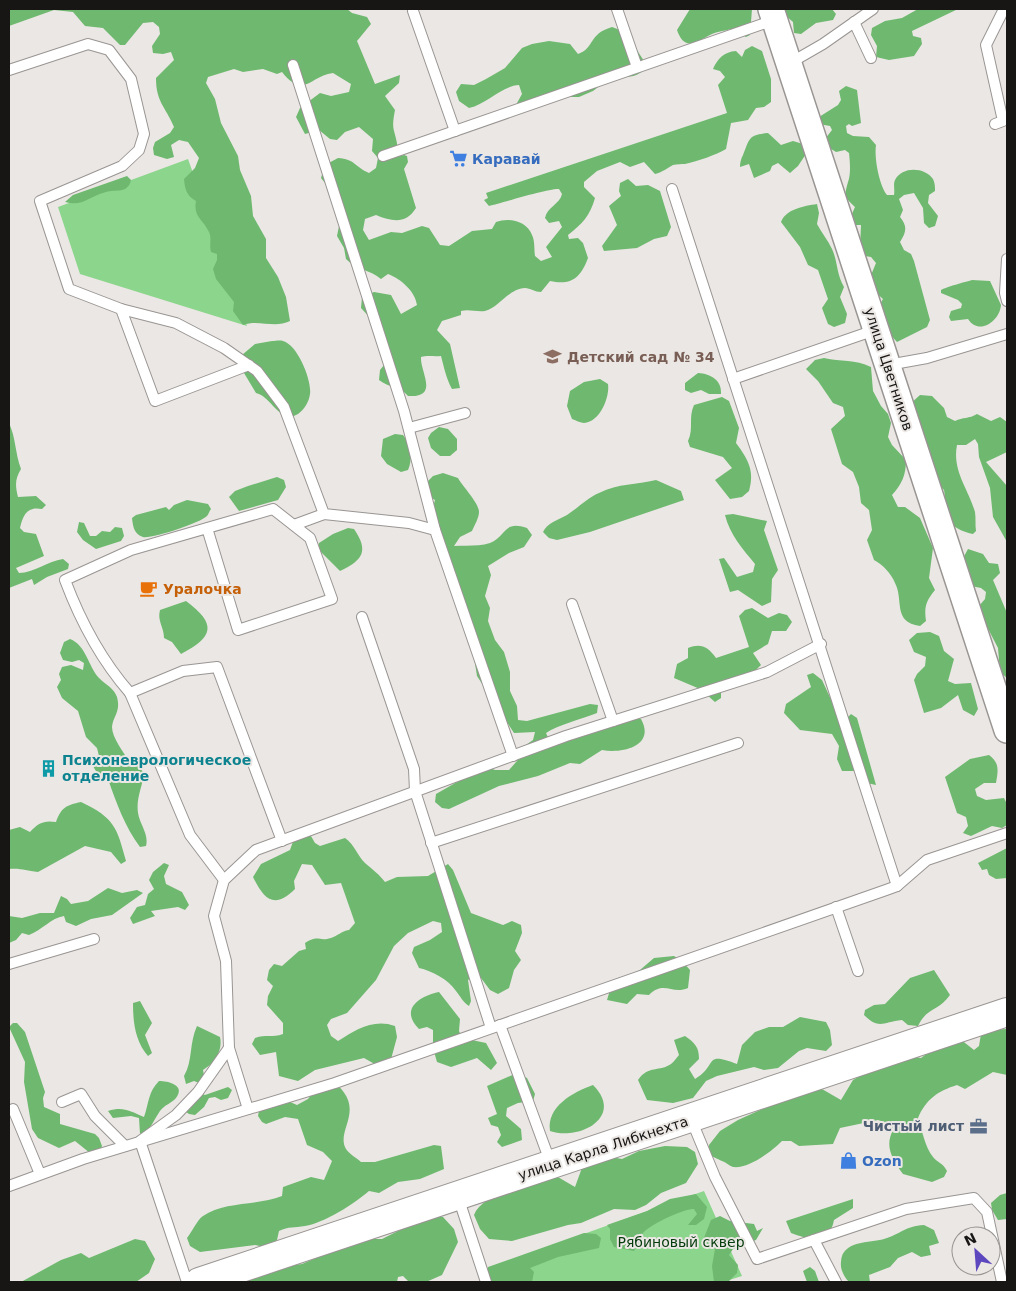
<svg xmlns="http://www.w3.org/2000/svg" width="1016" height="1291" viewBox="0 0 1016 1291" font-family="'DejaVu Sans',sans-serif">
  <style>
    .green { fill: #8cd58c }
    .forest { fill: #6eb96f }
    .lines { fill: none; stroke-linecap: round; stroke-linejoin: round }
    .service-casing { stroke: #999593; stroke-width: 12 }
    .tertiary-casing { stroke: #999593; stroke-width: 28 }
    .secondary-casing { stroke: #999593; stroke-width: 30 }
    .service { stroke: #fff; stroke-width: 10 }
    .tertiary { stroke: #fff; stroke-width: 25 }
    .secondary { stroke: #fff; stroke-width: 28 }
    .labels { text-anchor: middle; stroke-width: 4; stroke-linejoin: round; paint-order: stroke }
    .shop-label { font-size: 14px; font-weight: bold; fill: #366cbe; stroke: #ebe7e4; text-anchor: start }
    .education-label { font-size: 14px; font-weight: bold; fill: #785e54; stroke: #ebe7e4; text-anchor: start }
    .street-label { font-size: 14px; fill: #171615; stroke: #ebe7e4 }
    .food-label { font-size: 14px; font-weight: bold; fill: #c56008; stroke: #ebe7e4; text-anchor: start }
    .culture-label { font-size: 14px; font-weight: bold; fill: #0d838f; stroke: #ebe7e4; text-anchor: start }
    .service-label { font-size: 14px; font-weight: bold; fill: #4e5e75; stroke: #ebe7e4; text-anchor: end }
    .park-label { font-size: 14px; fill: #043c0b; stroke: #ebe7e4 }
  </style>
  <rect width="100%" height="100%" fill="#ebe7e4"/>
  <g class="green">
    <polygon points="188,159 247,326 80,274 58,207"/>
    <polygon points="704,1191 742,1276 723,1282 492,1282 494,1266"/>
  </g>
  <g class="forest">
    <path d="M9,9H347L352,13L367,17L371,24L357,41L375,84L400,75L399,83L385,96L395,110C394,116 392,124 394,131C397,143 400,148 392,158L404,155L407,156L408,162L404,169L416,208C406,224 393,222 376,215L365,219L363,230L369,240L391,232L402,233L422,226L429,228L440,245L449,246L472,231L492,229L496,222C509,217 527,221 532,235C535,241 534,249 535,256L541,261L552,257L546,247L562,227L559,221L549,223L545,218C547,207 560,204 562,194L559,189C549,188 502,203 489,206L484,200L488,198L486,193L727,113L718,85L725,77L720,71L713,69C718,58 724,52 736,51L742,57L745,50L752,46L762,51L771,79V102L764,107L756,108L748,120L731,123L726,149C716,155 698,161 685,164C682,164 677,164 673,165C667,168 663,172 655,174L644,162L630,167L620,162L597,171L584,182V187L595,198C590,216 582,224 568,235L569,239L578,238L583,243L588,258C581,277 572,286 550,281L541,292C535,292 530,288 525,288C508,289 500,307 485,311C476,312 469,309 461,311V315L442,321L437,330L450,344L460,388L452,389C446,378 444,367 441,356C434,357 428,355 421,357C420,372 440,398 408,396C400,386 389,388 379,380L380,370L388,360L372,320L361,308L362,297L374,292L391,295L401,314L417,305C415,291 401,279 388,274L381,279C369,269 358,271 346,259L344,248L337,236L341,216L334,194L321,178L325,165L338,158C355,159 355,167 369,173L376,168L378,158L372,151L373,139L359,127L345,132L337,140L330,139L319,130L305,134L296,117L300,108L320,93L331,96L349,92L351,84L333,73C311,75 304,100 282,72L277,74L263,69L243,72L234,69L208,77L206,83L215,99L221,123L238,156L240,170L251,196L253,216L266,239V258L278,277L286,297L290,321C274,329 259,319 243,325L233,311L234,302L216,279L213,269L217,260V254L211,252C209,245 212,238 209,232C203,219 193,217 196,201C187,196 185,190 184,179L195,168L199,158L188,142L179,140L171,145L174,157L167,159L154,155L153,148L155,142L170,133L174,127C165,106 156,102 156,78L174,60L171,52L163,54L153,53L152,46L160,34L159,27L153,22L143,23L125,45H120L103,28L85,26L73,12L54,10L9,26Z"/>
    <path d="M690,9H752L750,35L746,37L731,29C724,31 714,32 708,36C694,44 684,50 677,30Z"/>
    <polygon points="778,9 832,9 836,14 833,20 816,23 801,34 794,33 793,22"/>
    <polygon points="918,9 958,9 912,31 913,36 921,38 922,44 914,56 889,60 876,57 877,46 871,35 872,28 885,21 902,18"/>
    <path d="M612,27L625,32L646,64L645,69C634,79 628,77 614,75L593,91L579,97H563L532,109L521,108L517,103L522,94L519,85C501,86 487,104 469,108L459,101L456,92L461,84L474,85L486,79L505,68L522,48L532,44L549,41L570,44L578,54C595,48 588,34 612,27Z"/>
    <path d="M846,86L857,90L861,123L852,126L849,124L846,126L847,133L853,136L869,137L876,145C874,157 879,185 887,195H894C895,190 893,184 895,180C902,166 925,167 933,179C935,183 935,187 935,191L929,195L928,203L938,216L935,226L929,228L924,223L923,208L914,193L904,195L899,199L903,210L900,217C908,227 906,232 900,242L904,250L911,254L914,261L930,320L927,327L897,342L887,331L879,306L883,299L873,290L869,280L876,263L871,257L865,256L860,248L861,225H853L851,216L855,207C844,196 844,197 848,182C851,174 850,162 849,153L845,150L836,152L828,147L825,139L832,130L830,126L819,124V117L838,105L841,100L839,91Z"/>
    <path d="M768,133L781,145L793,141L803,144L806,154L798,166L790,173L778,163L772,166L770,171L754,178L749,164L740,167C740,162 741,159 743,155C750,138 748,135 768,133Z"/>
    <path d="M127,176L131,180C128,194 116,189 106,192C89,196 84,207 65,202L73,195Z"/>
    <polygon points="628,179 636,186 648,185 660,191 671,227 667,236 654,239 637,248 604,251 602,246 617,225 609,206 621,196 619,191 620,183"/>
    <path d="M817,204L819,213L817,224C821,232 828,240 832,249C838,262 836,273 844,287L840,297L847,314L845,323L834,327L828,324L822,308L828,299L818,270L808,265L800,247L781,222C786,209 804,206 817,204Z"/>
    <path d="M972,280L990,281L1001,305C1000,321 979,336 968,319L951,321L949,317L951,311L961,308L962,304L958,300L941,293V290C946,287 965,282 972,280Z"/>
    <path d="M272,341C275,341 280,340 283,341C298,345 312,381 310,394C309,402 304,410 298,414C280,425 271,396 256,393L241,368L242,355L255,344Z"/>
    <path d="M824,358C841,362 855,359 871,367L873,391L881,406L888,414L891,423L888,437L892,445L906,460C906,475 902,484 892,495L898,507H905L920,518L933,548L929,578L935,590C926,601 924,607 926,621L920,626C892,622 904,600 895,583C891,573 883,565 874,560L867,540L872,530L869,510L861,503L859,487L853,472L842,464L831,429L845,416L843,407L833,403L818,381L806,369L815,360Z"/>
    <path d="M698,373C711,374 722,380 721,394H709L701,390L691,393L685,390V383Z"/>
    <path d="M600,379L608,384C610,397 600,422 584,423C581,423 575,420 572,419L567,406L570,391L584,382Z"/>
    <path d="M920,395L932,396L944,408L947,417L955,421C963,417 969,419 977,414L991,421L1000,417L1007,422V452L986,462L1007,486V542L993,517L990,488L979,457L978,444L975,439L966,445H957C952,471 968,488 975,512C976,518 975,525 976,531L973,534C952,529 948,522 939,503L945,497L944,490L936,482L909,405Z"/>
    <path d="M722,397L729,401L739,428L736,443C748,459 755,471 749,491L742,497L730,499L715,480L732,468L723,457L690,447L688,441C694,428 688,418 694,405Z"/>
    <path d="M9,423C16,438 15,453 21,469C15,479 15,485 18,497L36,496L46,505L42,509C27,506 23,515 20,528L24,532L36,534L44,556L16,568L19,573C34,573 48,561 63,559L69,564L68,569L47,577L34,585L32,579L9,588Z"/>
    <polygon points="439,427 448,429 457,439 457,450 450,456 440,456 431,448 428,438 431,433"/>
    <path d="M395,434L403,435C411,444 413,459 408,470L401,472L387,464L381,456L383,439Z"/>
    <path d="M443,473L458,478C463,487 479,503 479,512C479,518 474,526 472,531L460,537L454,546C466,545 479,547 490,543C507,536 503,520 527,528L532,535L524,547L509,553L488,566L491,575L485,596L490,608L488,621L495,640L504,652L510,672V691L517,706L518,720L527,721L590,704L598,705L597,713C582,719 558,725 546,733L550,742L629,716L641,719C656,746 622,754 602,750L580,764L570,763L538,776L499,786L449,809L442,808L435,802L436,794L485,766L495,770H509L517,761L523,747L533,740L535,732L514,733L477,676L473,651L440,555C431,538 429,519 435,500L425,494L423,486L433,476Z"/>
    <polygon points="277,477 284,480 286,487 278,500 239,511 229,497 235,491 248,486"/>
    <path d="M656,480L681,491L684,500L590,532L557,540L549,538L543,532C547,523 558,520 567,515C578,508 587,498 599,493C619,483 636,485 656,480Z"/>
    <path d="M187,500L208,504L211,509C209,511 209,514 207,516C200,523 152,539 143,537C134,534 133,527 132,518L136,515L166,507L169,510L174,505Z"/>
    <path d="M733,514L767,521L764,530L778,570L772,579L771,602L762,606L738,590L730,592L719,559L724,558L737,577L753,572L755,564C742,548 730,535 725,515Z"/>
    <polygon points="79,522 84,523 90,536 96,536 102,531 110,532 115,527 122,528 124,536 121,541 96,549 83,540 77,532"/>
    <path d="M348,528L354,529C369,551 363,560 340,571L318,549L319,543L333,534Z"/>
    <polygon points="968,549 983,554 989,563 998,564 1000,573 993,580 1007,613 1007,678 1000,672 998,648 982,617 979,606 985,599 986,592 981,588 971,586 962,560"/>
    <path d="M186,601C217,624 214,637 181,654L172,642L164,638C164,627 157,621 160,610Z"/>
    <path d="M752,608L768,618L779,613L787,615L792,622L786,631H772L768,644L753,653L761,665C750,677 736,684 721,691V698L715,702L700,689L674,678L677,664L688,658V648C701,643 708,647 716,658L749,647L739,616L745,610Z"/>
    <polygon points="930,632 939,636 944,651 954,659 948,681 955,684 971,683 978,709 974,716 963,710 958,695 941,708 924,713 914,680 917,674 925,666 926,657 914,652 909,640 917,633"/>
    <path d="M70,639C86,645 88,666 99,678C106,685 114,688 117,697C121,712 113,716 112,727C112,738 124,752 129,762L136,761L144,774C142,788 136,798 138,813C140,825 149,834 146,846L140,847C125,827 116,802 108,779C99,775 95,772 92,763L99,756L97,748L86,737L78,711L62,698L57,687L61,680L59,674L62,667L71,665L83,670L84,663L79,660L72,662L63,660L60,653L64,642Z"/>
    <polygon points="813,673 822,680 840,719 845,720 851,714 857,718 876,785 867,783 861,771 842,771 837,759 839,746 832,734 800,730 784,713 786,704 811,687 807,675"/>
    <path d="M989,755C1000,763 998,771 996,783H984L975,789L977,796L986,800L1004,798L1007,804V825L1002,828L992,826L971,836L963,833L968,826L966,817L957,813L945,777L970,759Z"/>
    <path d="M81,802C115,818 117,828 126,861L121,864L111,852L85,846L38,872C26,871 22,868 9,869V830L20,827L30,832C38,823 44,820 56,822C61,808 66,805 81,802Z"/>
    <path d="M308,831L315,843L320,846L345,838C355,845 357,855 365,863C373,870 379,874 385,882L397,877L428,876L448,864L453,870L471,913L503,925L512,921L521,925L522,933L515,951L521,960L514,970L509,988L498,994L490,990L481,978L473,976L468,980L471,1001L469,1006C462,1001 461,997 456,991C448,979 432,971 419,968L412,953L414,947L430,940L442,932L441,923L433,921L408,933L394,946L376,980L347,1013L331,1019L327,1025L331,1036L338,1041C355,1030 374,1018 395,1026L397,1037L390,1063L380,1067L364,1058L315,1070L298,1081L279,1076L276,1052L260,1055L252,1044L255,1038C266,1034 272,1038 283,1034V1023L267,1005L268,996L273,986L267,980L269,970L274,964L282,966L299,951L306,949L305,943C319,934 318,942 331,938C338,936 341,931 349,930L355,923L341,883L325,885L312,865L302,864L294,881L295,889C274,910 264,899 253,877L261,864L290,850L295,836Z"/>
    <polygon points="1007,848 1007,878 996,879 989,875 987,869 982,870 978,863"/>
    <polygon points="164,863 169,865 164,876 166,884 182,892 189,905 185,910 178,907 151,911 155,916 133,924 130,918 137,907 145,905 148,894 154,889 149,880 153,872"/>
    <path d="M108,888L122,893L137,890L143,893L112,915L91,919L76,926L66,922L64,916C51,918 42,930 29,935L22,933L16,940L9,943V916L22,918L40,913H54L61,896L67,899L71,904L88,901Z"/>
    <path d="M674,956L682,961L690,970L688,988C672,995 664,980 649,995L637,994L627,1004L607,1000L610,990L623,978L640,970L654,958Z"/>
    <path d="M934,970L950,995C939,1011 927,1007 918,1026L908,1025L902,1020C883,1022 879,1030 864,1015L865,1010L874,1005L885,1004L910,978Z"/>
    <path d="M439,992L460,1019L459,1031L462,1038L486,1043L497,1063L491,1070L477,1058L451,1067L437,1062L433,1048V1030L427,1027L419,1029C399,1009 420,996 439,992Z"/>
    <path d="M140,1001L152,1023L145,1035L152,1053L148,1056C135,1041 133,1022 133,1003Z"/>
    <path d="M800,1017L826,1022L830,1030L832,1045L826,1051L807,1048L799,1051L778,1068L764,1070L754,1067L717,1076L706,1081L693,1098L673,1103L647,1100L638,1080C648,1065 660,1072 671,1064C674,1062 677,1057 679,1055L674,1040L685,1036C695,1043 699,1047 699,1059L689,1069L695,1079C719,1065 702,1051 737,1064L742,1045L755,1032L769,1027H783Z"/>
    <polygon points="13,1023 17,1023 25,1032 45,1092 43,1098 44,1107 60,1114 60,1124 95,1134 99,1138 102,1146 99,1154 90,1153 75,1141 59,1148 38,1138 32,1129 24,1082 25,1062 9,1027"/>
    <path d="M197,1026L220,1037C223,1050 215,1063 203,1070L204,1075L199,1083L194,1081L186,1084L184,1076C193,1061 189,1043 197,1026Z"/>
    <path d="M1007,1029V1075L993,1072L965,1089L957,1085C938,1091 926,1099 918,1118C922,1130 925,1147 933,1157C938,1163 942,1162 947,1171L944,1177L932,1182L903,1174C893,1160 884,1147 893,1130L890,1124L878,1120L840,1128L833,1144L799,1146L791,1141H782C772,1151 749,1169 733,1167C729,1166 726,1162 722,1161C712,1156 709,1157 709,1145L720,1131L738,1120L815,1085L841,1100L853,1080L860,1076L872,1064L904,1055L921,1058L933,1049L960,1039L974,1050L979,1046L981,1034L990,1030Z"/>
    <polygon points="517,1073 527,1078 535,1094 533,1101 518,1103 507,1108 506,1116 521,1129 522,1140 502,1147 497,1142 501,1135 498,1127 491,1125 488,1118 497,1114 487,1086"/>
    <path d="M159,1081C168,1081 186,1085 176,1098C172,1103 164,1105 160,1111C153,1121 152,1129 140,1134L139,1118L131,1116L113,1118L108,1111C123,1106 130,1111 144,1117C149,1103 148,1092 159,1081Z"/>
    <path d="M335,1083C367,1110 335,1130 346,1149C349,1154 357,1158 361,1162H375L434,1145L441,1146L444,1169L420,1179L398,1182L379,1193L369,1191C354,1204 324,1223 305,1226C294,1228 289,1226 279,1231L277,1240L270,1248L255,1245L200,1252L190,1246L187,1238C192,1232 197,1220 203,1216C224,1201 257,1206 282,1196L283,1187L311,1177L324,1180L332,1161L323,1152L307,1145L298,1119L285,1117L266,1124L262,1122L258,1116L260,1105L283,1099L297,1105L308,1099L316,1089Z"/>
    <path d="M593,1085C625,1117 579,1141 550,1131C546,1107 573,1092 593,1085Z"/>
    <polygon points="228,1087 232,1090 228,1098 221,1100 215,1097 209,1098 204,1107 195,1115 189,1114 182,1109 198,1092 205,1095"/>
    <path d="M665,1146L687,1147L695,1152L698,1164L686,1183L661,1193L646,1205L635,1210L614,1209L581,1223L568,1225L512,1241L489,1239L480,1229L474,1215C482,1194 530,1181 551,1173L575,1187L583,1165L611,1157L622,1159L639,1151Z"/>
    <polygon points="1007,1193 1007,1219 998,1220 992,1210 991,1203 1000,1195"/>
    <path d="M696,1194L707,1207L704,1219L696,1225H688L697,1214L694,1209C685,1208 649,1225 643,1233C640,1238 638,1245 634,1251L614,1247L610,1239V1229L607,1225L647,1211L670,1199Z"/>
    <path d="M853,1199V1208L834,1220C830,1244 808,1240 791,1233L786,1221Z"/>
    <polygon points="720,1216 730,1221 754,1224 757,1231 763,1228 756,1240 733,1249 729,1255 738,1265 737,1273 728,1282 714,1282 712,1266 715,1249 702,1243 711,1220"/>
    <polygon points="426,1217 443,1217 454,1229 458,1242 442,1275 426,1282 409,1282 403,1276 398,1277 397,1282 241,1282 286,1266 302,1264 360,1239 382,1239"/>
    <path d="M924,1225L934,1230L939,1243L929,1246L931,1255L921,1257L912,1252L898,1258L890,1267L869,1275L870,1282H849C844,1277 840,1269 841,1262C842,1240 870,1243 884,1239C901,1234 905,1226 924,1225Z"/>
    <polygon points="584,1233 596,1234 601,1238 599,1248 558,1257 530,1268 534,1272 532,1282 485,1282 488,1267"/>
    <polygon points="135,1239 145,1241 155,1259 149,1273 136,1282 21,1282 61,1260 81,1253 89,1258"/>
    <polygon points="810,1267 815,1271 819,1282 807,1282 803,1271"/>
  </g>
  <g class="lines">
    <defs>
      <g id="service">
        <polyline points="617,9 637,67"/>
        <polyline points="413,11 455,131"/>
        <polyline points="854,22 871,58"/>
        <polyline points="790,63 823,44 873,9"/>
        <polyline points="293,65 404,411 435,530"/>
        <polyline points="9,70 88,44 109,50 131,79 144,134 139,150 122,166 40,201 69,289 121,309 176,323 224,348 257,371 284,407 324,514 409,523 435,530 513,756"/>
        <polyline points="995,124 1003,121 986,45 1004,9"/>
        <polyline points="383,156 774,20"/>
        <polyline points="672,189 897,886"/>
        <polyline points="1007,259 1005,293 1007,301"/>
        <polyline points="121,309 155,401 249,365"/>
        <polyline points="888,365 927,358 1007,334"/>
        <polyline points="733,379 875,330"/>
        <polyline points="409,428 465,413"/>
        <polyline points="294,525 324,514"/>
        <polyline points="572,604 613,721"/>
        <polyline points="362,617 414,769 415,791 491,1028"/>
        <path d="M130,693C102,661 80,620 65,580L131,550L273,509L310,538L332,599L238,630L207,528"/>
        <polyline points="431,843 738,743"/>
        <polyline points="224,880 190,835 130,693 183,671 217,667 282,841"/>
        <polyline points="836,907 858,971"/>
        <polyline points="9,964 94,939"/>
        <polyline points="500,1025 551,1164"/>
        <polyline points="62,1102 81,1094 95,1116 125,1146"/>
        <polyline points="13,1109 40,1174"/>
        <polyline points="248,1109 229,1048 226,961 214,916 224,880 256,850 566,736 767,672 821,644"/>
        <polyline points="691,1119 715,1177 757,1259 906,1209 974,1198 987,1212 1002,1282"/>
        <polyline points="9,1186 83,1159 335,1083 886,890 897,886 927,860 1007,833"/>
        <polyline points="458,1197 486,1282"/>
        <polyline points="814,1240 836,1282"/>
        <polyline points="187,1282 140,1141 176,1115 198,1092 229,1048"/>
      </g>
      <polyline id="tertiary" points="771,9 1007,730"/>
      <polyline id="secondary" points="199,1282 1007,1012"/>
    </defs>
    <use href="#service" class="service-casing"/>
    <use href="#tertiary" class="tertiary-casing"/>
    <use href="#secondary" class="secondary-casing"/>
    <use href="#service" class="service"/>
    <use href="#tertiary" class="tertiary"/>
    <use href="#secondary" class="secondary"/>
  </g>
  <defs>
    <symbol id="supermarket-bare" viewBox="-9 -9 18 18"><path d="M-6-5.5h2.5l.6 2H6L4.5 2H-2.5L-4.4-4H-6ZM-1.5 3.2a1.3 1.3 0 1 0 .1 0ZM3 3.2a1.3 1.3 0 1 0 .1 0Z" fill="#3f7fe0" stroke="#ebe7e4" stroke-width="2.5" paint-order="stroke"/></symbol>
    <symbol id="school-bare" viewBox="-9 -9 18 18"><path d="M0-5L7-2L0 1L-7-2ZM-4 1L0 2.5L4 1V4Q0 6-4 4Z" fill="#8d6e63" stroke="#ebe7e4" stroke-width="2.5" paint-order="stroke"/></symbol>
    <symbol id="cafe-bare" viewBox="-9 -9 18 18"><path d="M-5.5-4.5H6V0H3Q3 3.5 0 3.5H-2.5Q-5.5 3.5-5.5 0ZM3-3.2v2h1.7v-2ZM-6 4.5H4V6H-6Z" fill="#e8710a" stroke="#ebe7e4" stroke-width="2.5" paint-order="stroke"/></symbol>
    <symbol id="building-bare" viewBox="-9 -9 18 18"><path d="M-4-6H4V6H1V3H-1V6H-4ZM-2.5-4.3h1.7v1.8h-1.7ZM.8-4.3h1.7v1.8H.8ZM-2.5-1h1.7V.8h-1.7ZM.8-1h1.7V.8H.8Z" fill="#0f9aa8" stroke="#ebe7e4" stroke-width="2.5" paint-order="stroke"/></symbol>
    <symbol id="office-bare" viewBox="-9 -9 18 18"><path d="M-6-3h4V-5.5h4V-3h4V5H-6ZM-1-4.5V-3h2v-1.5ZM-6 0V1H6V0Z" fill="#5c6f8a" stroke="#ebe7e4" stroke-width="2.5" paint-order="stroke"/></symbol>
    <symbol id="shop-bare" viewBox="-9 -9 18 18"><path d="M-5-2.5h2.3a2.7 3.5 0 0 1 5.4 0H5L5.5 6h-11ZM-1.5-2.5h3a1.5 2.3 0 0 0-3 0Z" fill="#3f7fe0" stroke="#ebe7e4" stroke-width="2.5" paint-order="stroke"/></symbol>
  </defs>
  <g fill-rule="evenodd">
    <use href="#supermarket-bare" x="446" y="146" width="25" height="25"/>
    <use href="#school-bare" x="540" y="344" width="25" height="25"/>
    <use href="#cafe-bare" x="136" y="576" width="25" height="25"/>
    <use href="#building-bare" x="36" y="756" width="25" height="25"/>
    <use href="#office-bare" x="966" y="1114" width="25" height="25"/>
    <use href="#shop-bare" x="836" y="1148" width="25" height="25"/>
  </g>
  <g class="labels">
    <g class="shop-label">
      <text x="472" y="164">Каравай</text>
      <text x="862" y="1166">Ozon</text>
    </g>
    <g class="education-label">
      <text x="567" y="362">Детский сад № 34</text>
    </g>
    <g class="street-label">
      <text transform="translate(889 369) rotate(72)" y="5">улица Цветников</text>
      <text transform="translate(603 1148) rotate(-18)" y="5">улица Карла Либкнехта</text>
    </g>
    <g class="food-label">
      <text x="163" y="594">Уралочка</text>
    </g>
    <g class="culture-label">
      <text x="62" y="765">Психоневрологическое<tspan x="62" dy="16">отделение</tspan></text>
    </g>
    <g class="service-label">
      <text x="964" y="1131">Чистый лист</text>
    </g>
    <g class="park-label">
      <text x="681" y="1247">Рябиновый сквер</text>
    </g>
  </g>
  <rect width="1016" height="1291" fill="none" stroke="#171615" stroke-width="20"/>
  <g transform="translate(976 1251) rotate(334)"><circle r="24" fill="#ebe7e4" stroke="#969391"/>
  <path d="M0-4L9 19L0 12L-9 19Z" fill="#5d47bf"/>
  <text y="-8" font-size="14" font-weight="bold" text-anchor="middle" fill="#171615">N</text>
  </g>
</svg>
